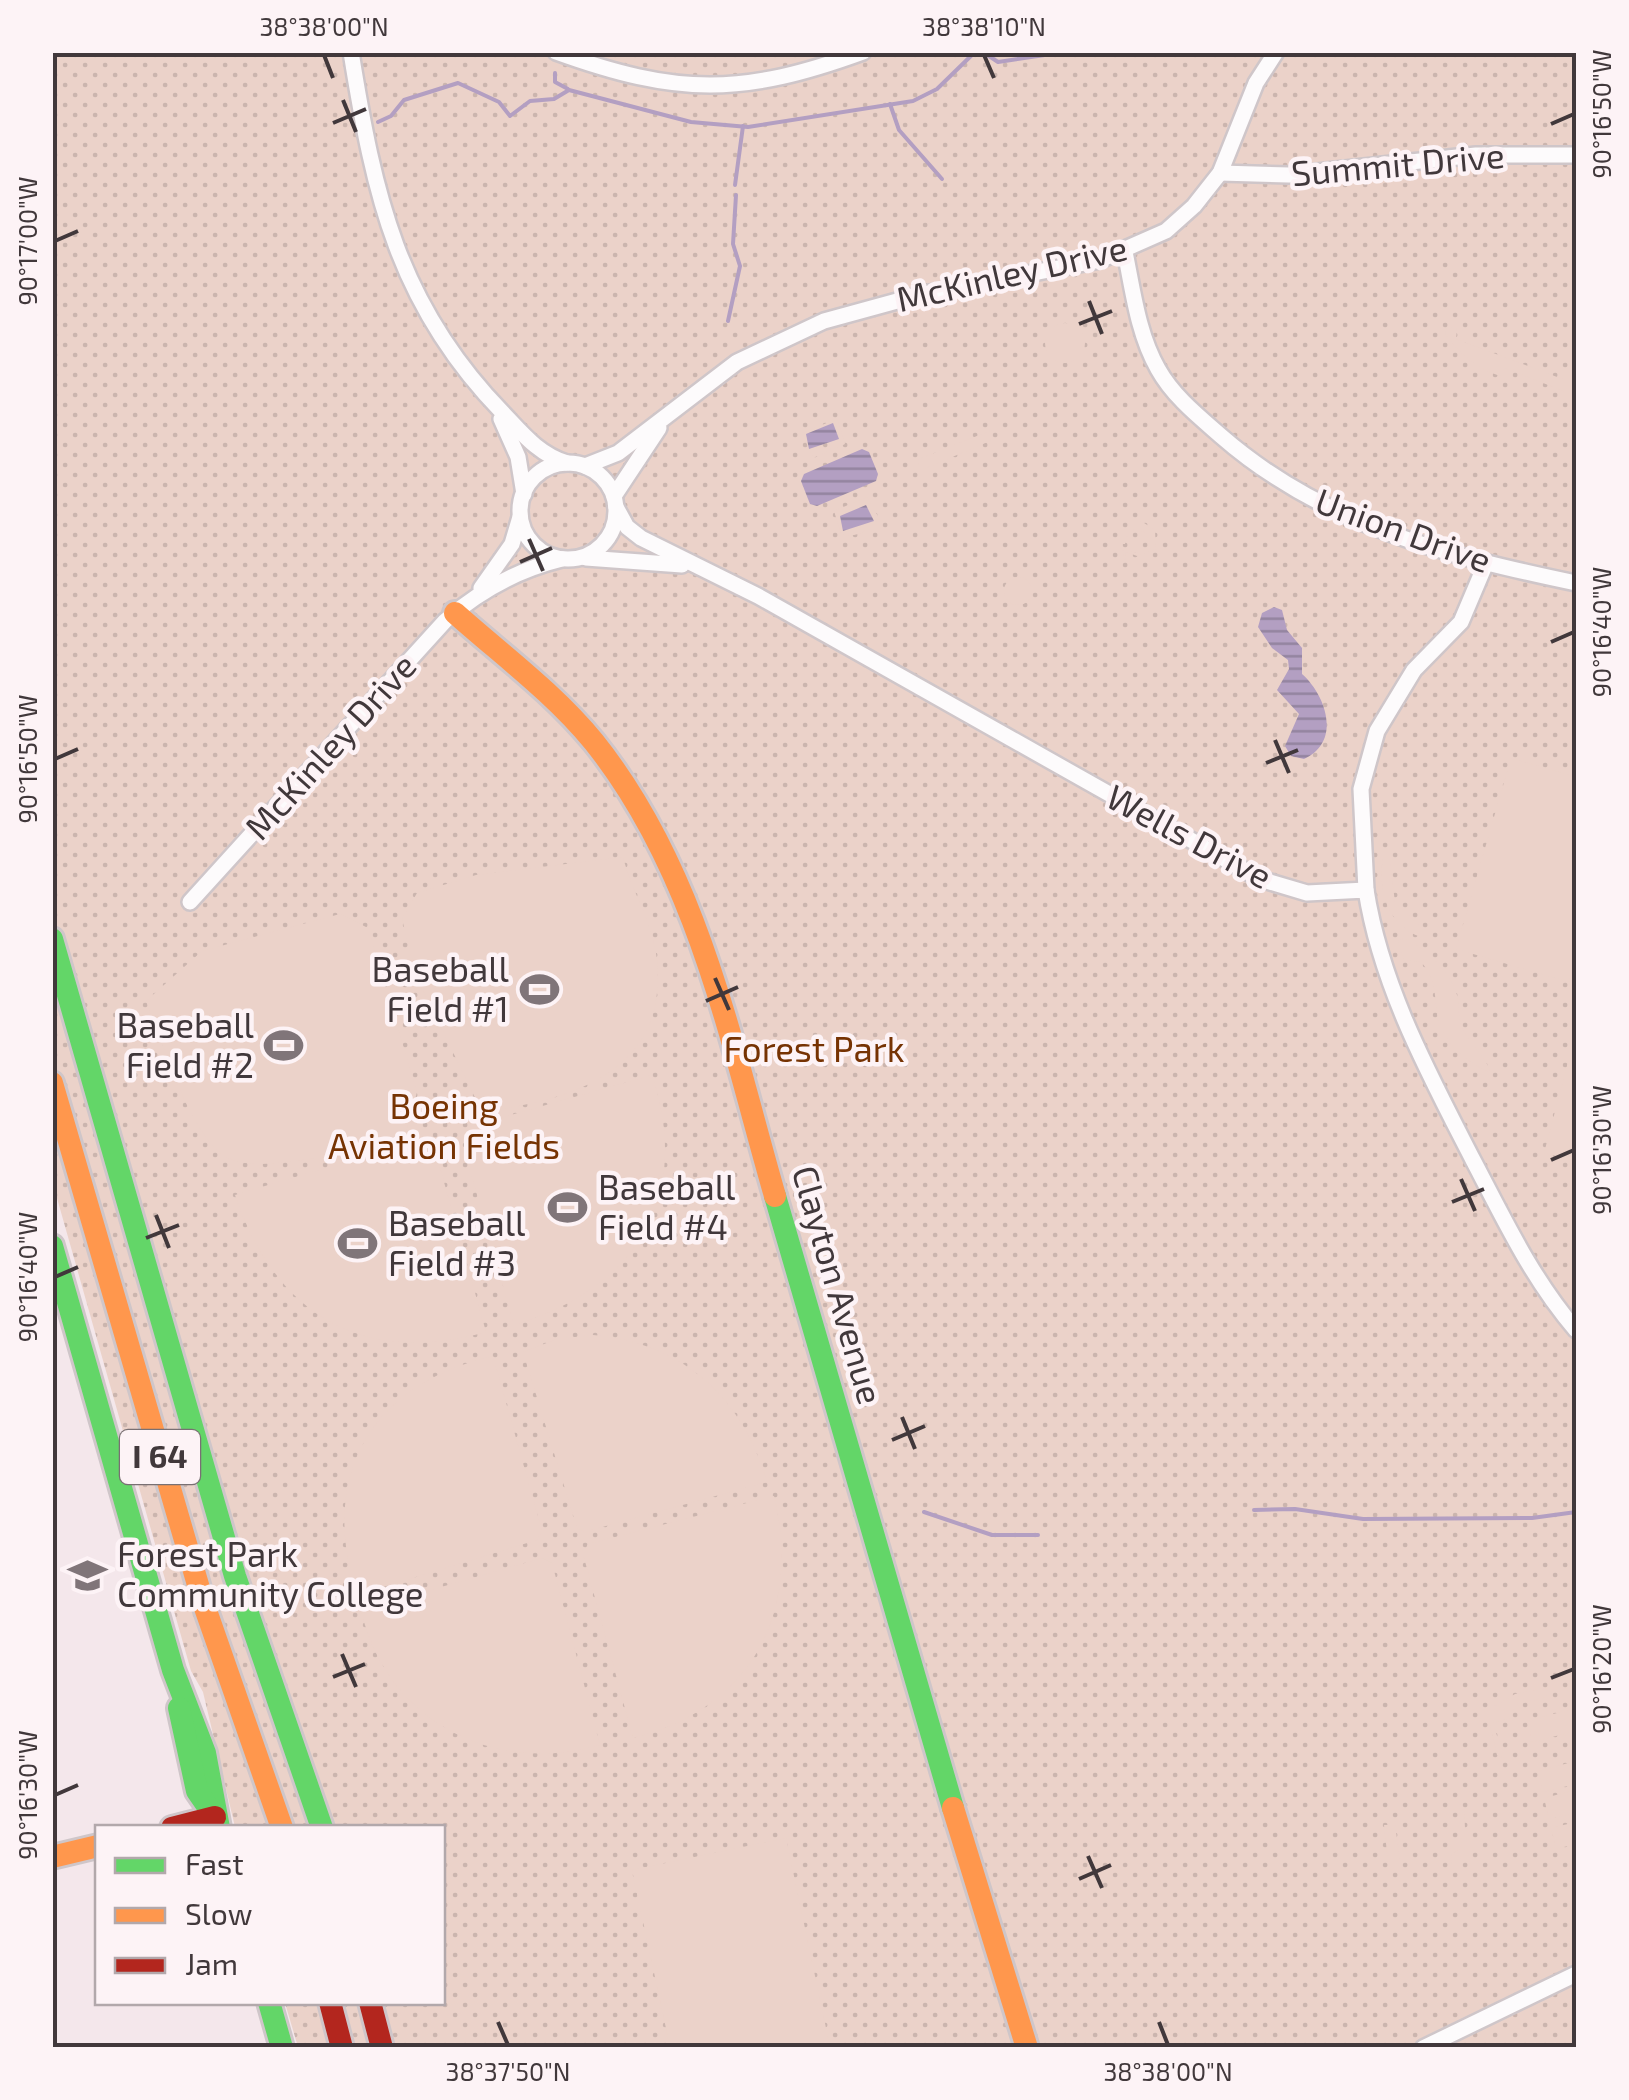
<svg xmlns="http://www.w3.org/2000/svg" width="1629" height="2100" viewBox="0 0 1629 2100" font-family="'Exo 2',sans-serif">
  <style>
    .park { fill: url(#park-dots) }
    .garden { fill: #ebd2c9 }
    .water { fill: url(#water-rules) }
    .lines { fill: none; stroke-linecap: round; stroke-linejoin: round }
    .stream { stroke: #b39fc2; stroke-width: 4 }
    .street-casing { stroke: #cfc6c9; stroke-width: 20 }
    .fast-casing { stroke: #cfc6c9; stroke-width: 28 }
    .slow-casing { stroke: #cfc6c9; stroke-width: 28 }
    .jam-casing { stroke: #cfc6c9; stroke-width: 28 }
    .street { stroke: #fdfbfc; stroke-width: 15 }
    .fast { stroke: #63d668; stroke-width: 22 }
    .slow { stroke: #ff974d; stroke-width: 22 }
    .jam { stroke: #b3261e; stroke-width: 22 }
    .ticks { fill: none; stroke: #41383b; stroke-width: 4 }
    .labels { text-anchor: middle; stroke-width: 9; stroke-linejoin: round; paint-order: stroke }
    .shield { fill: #fdf3f6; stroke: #797073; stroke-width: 2.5 }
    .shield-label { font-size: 32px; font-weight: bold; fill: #41383b }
    .street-label { font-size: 35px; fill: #41383b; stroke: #fdf3f6 }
    .poi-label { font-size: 35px; fill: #41383b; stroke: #fdf3f6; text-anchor: start }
    .park-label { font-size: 35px; fill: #763303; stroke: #fdf3f6 }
    .neatline { fill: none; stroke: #41383b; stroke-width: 4 }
    .ticks-label { font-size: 25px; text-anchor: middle; fill: #41383b }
  </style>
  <defs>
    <pattern id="park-dots" width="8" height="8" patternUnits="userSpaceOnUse" patternTransform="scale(2.5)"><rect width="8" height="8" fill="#ebd2c9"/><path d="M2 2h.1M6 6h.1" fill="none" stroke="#cbb5ae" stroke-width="1.8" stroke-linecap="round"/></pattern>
    <pattern id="water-rules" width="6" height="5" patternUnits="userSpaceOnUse" patternTransform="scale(2.5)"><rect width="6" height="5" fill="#b39fc2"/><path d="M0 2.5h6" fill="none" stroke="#93839f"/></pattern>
  </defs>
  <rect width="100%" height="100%" fill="#f4e7eb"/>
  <polygon class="park" points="52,53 1576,53 1576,2047 298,2047 285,2003 442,2002 442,1828 235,1827 203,1692 191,1671 53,1184"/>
  <g class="garden">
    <circle cx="1065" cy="343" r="20"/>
    <path d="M1447,327L1457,329L1456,339L1565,380L1569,372L1576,373L1571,394L1505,368L1501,376C1478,370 1459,353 1445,334Z"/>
    <polygon points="834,420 838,421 845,444 831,451 829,444 839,439 812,448 823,446 827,452 813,458 802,433"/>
    <polygon points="992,430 990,441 924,469 918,467 919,459"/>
    <path d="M867,497L879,518C869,530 857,539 841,534L834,511L848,505L850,512L841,516L868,508L855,509L852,503Z"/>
    <polygon points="1141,521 1155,530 1156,549 1137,556 1126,552 1125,560 1122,550 1138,553 1148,546 1147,534 1138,529 1127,534 1125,544 1120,544"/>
    <circle cx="1018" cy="591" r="14"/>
    <polygon points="1511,758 1576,777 1576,956 1569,982 1456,949"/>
    <path d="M623,857C632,892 653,923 657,960C668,1073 571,1100 482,1112L417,978L402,919L417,893L476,875Z"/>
    <path d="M1383,858L1390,864L1395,902L1421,927V937C1388,926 1377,890 1383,858Z"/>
    <path d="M340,914L368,928L417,1092L406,1133C374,1148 337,1156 302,1160C281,1163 254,1167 233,1160C191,1145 163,1041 146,1001L202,951Z"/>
    <path d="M1405,938C1426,950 1450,970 1457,995C1460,1008 1457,1021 1465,1033C1474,1049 1485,1054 1490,1072C1470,1065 1445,1044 1439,1022C1433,1000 1439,982 1421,962L1404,960L1398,941Z"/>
    <polygon points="1576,1032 1576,1161 1544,1153"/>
    <path d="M652,1075C693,1199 635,1289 514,1325L464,1149L479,1124Z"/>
    <path d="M410,1143L437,1157L486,1332C362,1367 275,1314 235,1195Z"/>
    <path d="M593,1335C683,1343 742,1397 767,1482L584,1532L577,1528L523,1352L557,1339Z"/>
    <path d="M493,1356L542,1531L537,1540L357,1595C318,1475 371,1384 493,1356Z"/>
    <path d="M774,1496C802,1612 752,1708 633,1738L583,1554L588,1544Z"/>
    <path d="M542,1558L552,1563L600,1745C494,1776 386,1721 361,1610Z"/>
    <polygon points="1545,1688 1547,1697 1514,1705 1510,1718 1493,1723 1504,1758 1497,1755 1489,1720 1493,1707 1515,1694"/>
    <polygon points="1572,1709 1576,1731 1532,1742 1527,1721"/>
    <polygon points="1576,1761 1576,1784 1543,1792 1538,1771"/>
    <polygon points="1576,1790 1576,1813 1549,1819 1544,1798"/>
    <polygon points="1459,1803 1464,1808 1465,1828 1478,1842 1452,1864 1451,1854 1462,1848"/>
    <polygon points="1576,1822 1576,1844 1556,1849 1551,1828"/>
    <polygon points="1384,1825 1395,1825 1400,1860 1388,1862"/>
    <polygon points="786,1838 830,2047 670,2047 632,1870"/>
  </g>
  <g class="water">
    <polygon points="833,423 839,439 809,449 806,434"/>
    <polygon points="862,449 869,452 878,474 876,481 817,506 810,504 801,481 804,474"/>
    <polygon points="866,505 874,521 843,531 840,516"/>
    <path d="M1274,607L1282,610L1287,630L1302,648V674C1326,695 1342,742 1304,759L1291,756L1285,746L1299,714L1277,690L1289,669L1288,660L1272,648L1258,627L1262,613Z"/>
  </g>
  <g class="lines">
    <g class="stream">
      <polyline points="983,52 998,62 1065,52"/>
      <polyline points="555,73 555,82 568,89"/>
      <polyline points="890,104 899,130 942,179"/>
      <polyline points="378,122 391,116 404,100 458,83 499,102 510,116 530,101 554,99 569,90 691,122 748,127 913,101 937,89 975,52"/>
      <polyline points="735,185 743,126"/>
      <polyline points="728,321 740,266 733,244 736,195"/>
      <polyline points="1254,1510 1295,1509 1363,1519 1532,1518 1576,1512"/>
      <polyline points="924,1512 992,1535 1038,1535"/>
    </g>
    <defs>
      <g id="street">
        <path d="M351,52C374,195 398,305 502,412C522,433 538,454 567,463"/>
        <path d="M556,52C678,96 742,96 863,52"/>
        <polyline points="1220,173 1289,175 1476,155 1576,155"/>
        <path d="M1125,252C1133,291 1138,334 1158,369C1173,396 1198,416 1221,436C1323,525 1447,556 1576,583"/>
        <polyline points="501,419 518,457 524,494"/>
        <circle cx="568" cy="511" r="48"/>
        <polyline points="585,466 618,453 737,362 824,321 919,295 1100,260 1166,231 1194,206 1220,173 1256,83 1276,52"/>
        <polyline points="614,496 659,428"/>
        <path d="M616,507L627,527L641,538L758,596L1260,879L1307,893L1366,890C1381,986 1429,1074 1473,1160C1504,1219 1532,1279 1576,1330"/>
        <polyline points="586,558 682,565"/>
        <polyline points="481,588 512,544 520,517"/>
        <polyline points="1366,890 1361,789 1377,731 1414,670 1461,622 1486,563"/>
        <path d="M190,902L445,621C480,590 517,570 562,559"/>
        <polyline points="1423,2048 1576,1974"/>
      </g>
      <g id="fast">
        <polyline points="52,939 235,1576 322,1828"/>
        <polyline points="775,1196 953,1808"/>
        <polyline points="52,1246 173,1670 205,1753 219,1828"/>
        <polyline points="179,1708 197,1791 215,1817"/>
        <polyline points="269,2002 282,2048"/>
      </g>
      <g id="slow">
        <path d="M455,613C502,655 554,693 594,742C698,872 730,1040 775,1196"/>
        <polyline points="52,1083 203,1602 282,1828"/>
        <polyline points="953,1808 1027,2048"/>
        <polyline points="52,1857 98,1846"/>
      </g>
      <g id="jam">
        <polyline points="172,1828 215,1817"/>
        <polyline points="330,2002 342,2048"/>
        <polyline points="370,2002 382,2048"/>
      </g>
    </defs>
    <use href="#street" class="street-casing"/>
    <use href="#fast" class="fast-casing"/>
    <use href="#slow" class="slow-casing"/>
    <use href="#jam" class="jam-casing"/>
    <use href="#street" class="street"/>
    <use href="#fast" class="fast"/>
    <use href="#slow" class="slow"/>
    <use href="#jam" class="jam"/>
  </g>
  <path class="ticks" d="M324,55L333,78M984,55L994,78M343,100L356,132M333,123L366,109M1551,124L1574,114M55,241L78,231M1089,301L1102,334M1079,324L1112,311M529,539L543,571M520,562L552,548M1551,642L1574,632M1275,740L1289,773M55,759L78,749M1266,763L1298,750M715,978L729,1010M706,1001L738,987M1551,1160L1574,1150M1461,1179L1475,1211M1452,1202L1484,1189M156,1215L169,1248M146,1238L179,1225M55,1277L78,1267M902,1417L915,1449M892,1440L925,1426M342,1654L356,1687M333,1677L365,1664M1551,1678L1574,1669M55,1795L78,1785M1088,1856L1102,1888M1079,1879L1111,1865M498,2022L508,2045M1159,2022L1168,2045"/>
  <defs>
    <symbol id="stadium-bare" viewBox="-9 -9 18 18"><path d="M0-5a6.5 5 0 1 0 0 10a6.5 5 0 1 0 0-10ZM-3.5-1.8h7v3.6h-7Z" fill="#807579" stroke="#fdf3f6" stroke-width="2.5" paint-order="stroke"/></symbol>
    <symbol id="university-bare" viewBox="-9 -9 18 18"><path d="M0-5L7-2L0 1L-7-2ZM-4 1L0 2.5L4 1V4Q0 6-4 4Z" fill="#807579" stroke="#fdf3f6" stroke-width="2.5" paint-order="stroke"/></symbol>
  </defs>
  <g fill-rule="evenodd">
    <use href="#stadium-bare" x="512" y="962" width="55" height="55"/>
    <use href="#stadium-bare" x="256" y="1018" width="55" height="55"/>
    <use href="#stadium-bare" x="540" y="1180" width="55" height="55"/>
    <use href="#stadium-bare" x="330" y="1216" width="55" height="55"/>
    <use href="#university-bare" x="60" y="1548" width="55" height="55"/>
  </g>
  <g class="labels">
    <rect class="shield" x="120" y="1430" width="80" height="54" rx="8"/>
    <g class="shield-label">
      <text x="160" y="1468">I 64</text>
    </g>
    <g class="street-label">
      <text transform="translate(1398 165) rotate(-5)" y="12">Summit Drive</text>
      <text transform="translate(1012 274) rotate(-13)" y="12">McKinley Drive</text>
      <text transform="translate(1403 531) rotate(20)" y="12">Union Drive</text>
      <text transform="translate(331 747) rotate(-48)" y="12">McKinley Drive</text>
      <text transform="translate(1189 837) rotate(28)" y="12">Wells Drive</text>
      <text transform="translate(837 1285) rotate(74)" y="12">Clayton Avenue</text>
    </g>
    <g class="poi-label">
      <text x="509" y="982" text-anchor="end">Baseball<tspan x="509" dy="40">Field #1</tspan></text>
      <text x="254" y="1038" text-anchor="end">Baseball<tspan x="254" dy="40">Field #2</tspan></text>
      <text x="598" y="1200">Baseball<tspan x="598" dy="40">Field #4</tspan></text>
      <text x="388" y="1236">Baseball<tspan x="388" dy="40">Field #3</tspan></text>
      <text x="117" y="1567">Forest Park<tspan x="117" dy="40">Community College</tspan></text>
    </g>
    <g class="park-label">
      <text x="814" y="1062">Forest Park</text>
      <text x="444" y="1119">Boeing<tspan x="444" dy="40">Aviation Fields</tspan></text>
    </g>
  </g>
  <rect width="1629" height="2100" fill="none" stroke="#fdf3f6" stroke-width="110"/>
  <rect x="95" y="1825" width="350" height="180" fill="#fdf3f6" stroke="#b2a8ab" stroke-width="2.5"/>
  <rect x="115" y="1858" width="50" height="15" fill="#63d668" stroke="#b2a8ab" stroke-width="2.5"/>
  <text x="185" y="1875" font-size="30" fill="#41383b">Fast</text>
  <rect x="115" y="1908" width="50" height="15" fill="#ff974d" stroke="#b2a8ab" stroke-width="2.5"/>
  <text x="185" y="1925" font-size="30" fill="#41383b">Slow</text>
  <rect x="115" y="1958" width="50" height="15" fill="#b3261e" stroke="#b2a8ab" stroke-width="2.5"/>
  <text x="185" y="1975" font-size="30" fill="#41383b">Jam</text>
  <rect x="55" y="55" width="1519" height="1990" class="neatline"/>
  <g class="ticks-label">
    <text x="324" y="36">38°38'00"N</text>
    <text x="984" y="36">38°38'10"N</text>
    <text transform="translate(1602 114) rotate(-90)" y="9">90°16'50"W</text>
    <text transform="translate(28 241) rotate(-90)" y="9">90°17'00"W</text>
    <text transform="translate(1602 632) rotate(-90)" y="9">90°16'40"W</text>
    <text transform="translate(28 759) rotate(-90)" y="9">90°16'50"W</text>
    <text transform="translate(1602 1150) rotate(-90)" y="9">90°16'30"W</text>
    <text transform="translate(28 1277) rotate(-90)" y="9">90°16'40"W</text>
    <text transform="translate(1602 1669) rotate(-90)" y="9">90°16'20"W</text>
    <text transform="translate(28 1795) rotate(-90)" y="9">90°16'30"W</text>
    <text x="508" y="2081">38°37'50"N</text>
    <text x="1168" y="2081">38°38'00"N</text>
  </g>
</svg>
